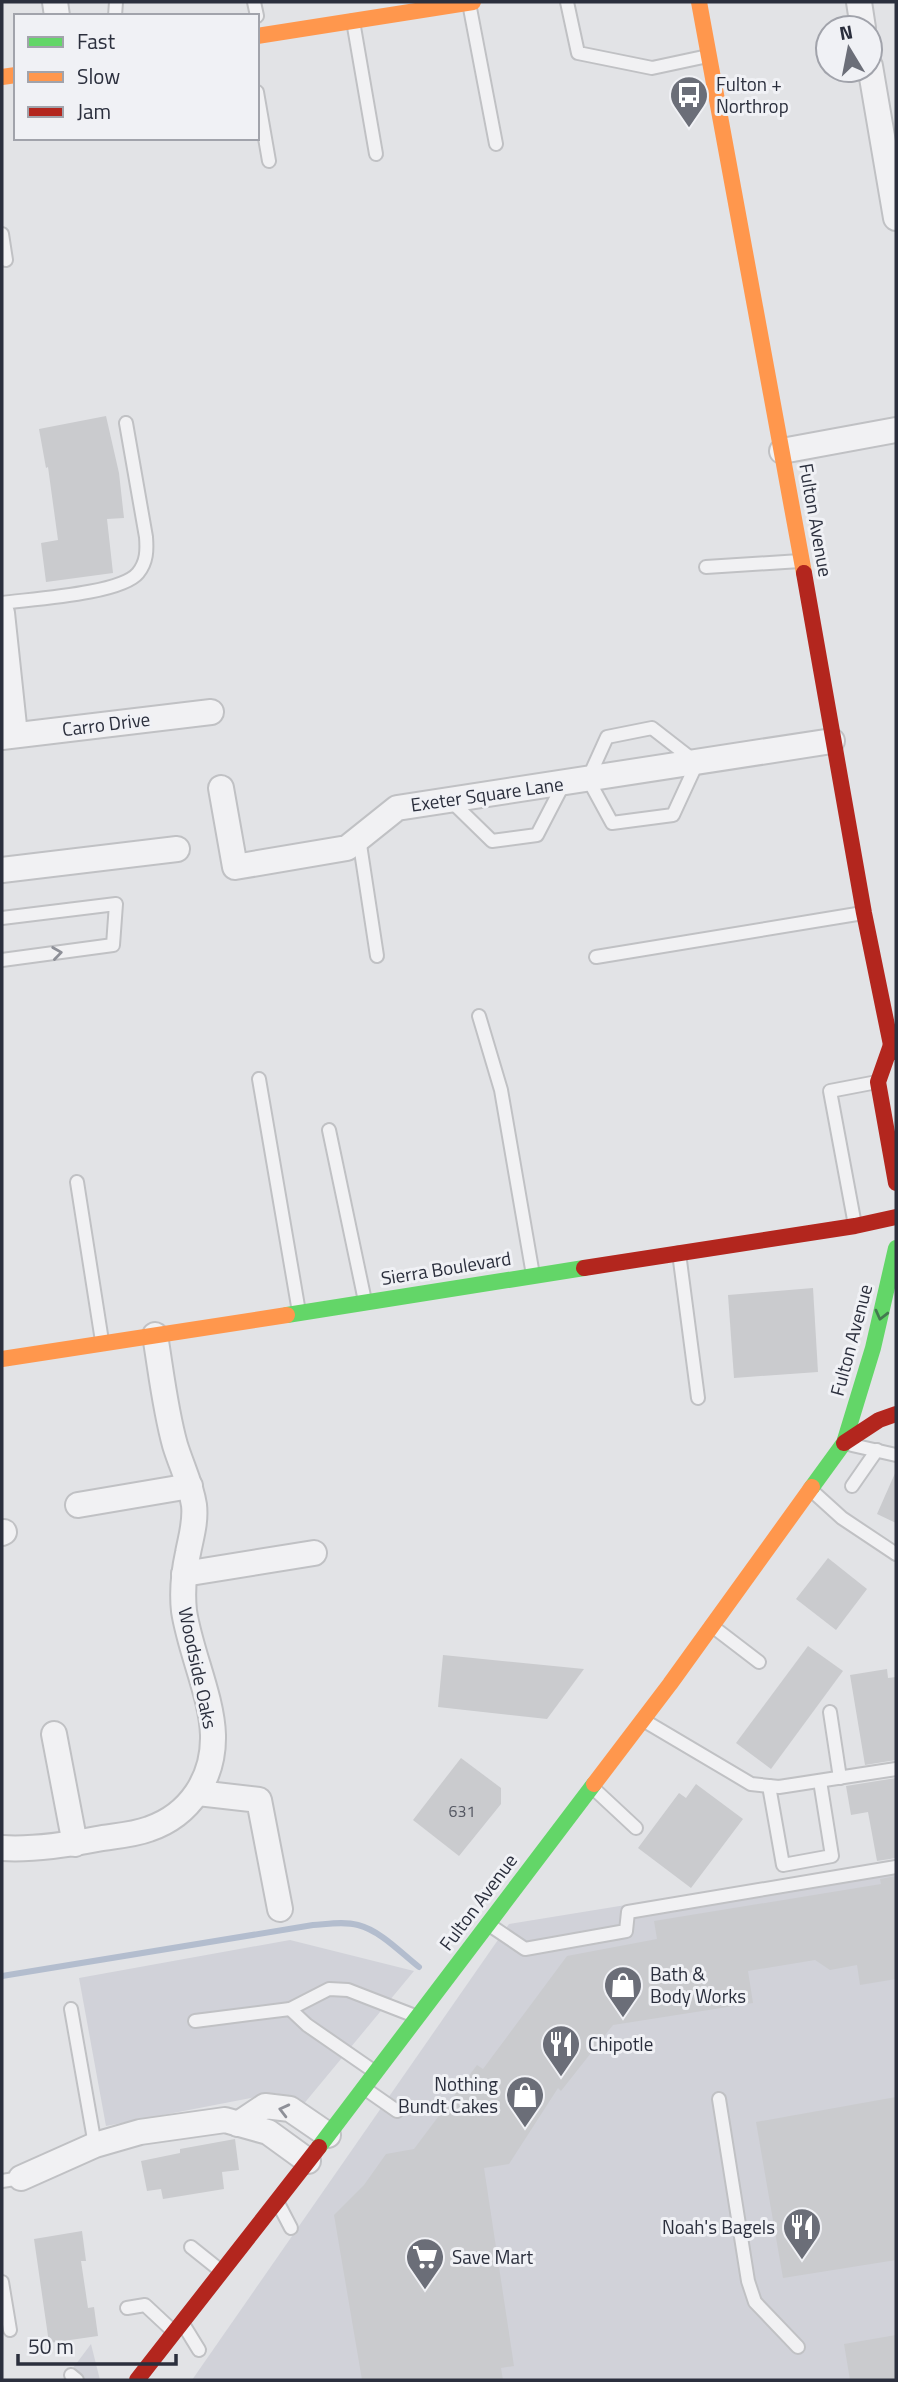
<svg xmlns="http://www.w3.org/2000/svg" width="898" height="2382" viewBox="0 0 898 2382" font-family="'Titillium Web',sans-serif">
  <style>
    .built { fill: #d1d2d9 }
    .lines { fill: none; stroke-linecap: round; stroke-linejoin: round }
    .stream { stroke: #b3bdce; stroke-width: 6 }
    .building { fill: #cacbce }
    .lane-casing { stroke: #c0c1c4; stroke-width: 16 }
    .street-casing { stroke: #c0c1c4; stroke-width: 28 }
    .lane { stroke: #f1f1f3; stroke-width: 12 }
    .street { stroke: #f1f1f3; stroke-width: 24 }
    .fast { stroke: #63d668; stroke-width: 16 }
    .slow { stroke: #ff974d; stroke-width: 16 }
    .jam { stroke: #b3261e; stroke-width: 16 }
    .oneway { stroke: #8e9098 }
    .oneway2 { stroke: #447a50 }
    .labels { text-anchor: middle; stroke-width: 6; stroke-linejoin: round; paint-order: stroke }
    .number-label { font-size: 16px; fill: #545762 }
    .poi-label { font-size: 19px; fill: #2b2f3d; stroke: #f0f1f5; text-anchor: start }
    .street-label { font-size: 19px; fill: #2b2f3d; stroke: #f0f1f5 }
  </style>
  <rect width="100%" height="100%" fill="#e2e3e6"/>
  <g class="built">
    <polygon points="896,1861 896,2380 192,2380 509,1924"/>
    <polygon points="290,1940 414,1971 302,2106 276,2093 106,2126 79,1978"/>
    <polygon points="91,2344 100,2380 64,2380"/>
  </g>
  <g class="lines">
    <path class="stream" d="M2,1976L313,1925C328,1924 344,1921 358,1925C381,1931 401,1953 419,1967"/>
  </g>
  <g class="building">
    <polygon points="106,416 119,473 124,518 107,519 113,573 46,582 41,543 58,540 48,467 46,468 39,429"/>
    <polygon points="813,1288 818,1372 734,1378 728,1295"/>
    <polygon points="896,1471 896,1523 877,1514"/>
    <polygon points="828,1558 867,1589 836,1630 796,1599"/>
    <polygon points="808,1646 843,1671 771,1769 736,1743"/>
    <polygon points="443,1655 584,1669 547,1719 438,1707"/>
    <polygon points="887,1669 888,1678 896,1677 896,1760 865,1765 850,1675"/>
    <polygon points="461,1758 501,1788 501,1804 459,1856 413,1820"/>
    <polygon points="896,1778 896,1858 877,1861 868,1812 851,1815 846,1786"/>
    <polygon points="696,1784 743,1819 691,1888 638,1848 679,1793 686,1798"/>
    <polygon points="896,1876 896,1979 860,1985 857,1965 830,1970 815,1960 748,1971 753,2003 613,2025 561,2091 558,2088 509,2164 484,2168 514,2366 501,2368 503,2380 362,2380 334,2215 364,2185 386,2154 414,2149 477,2065 483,2069 567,1956 657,1939 654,1921 881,1884 880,1879"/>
    <polygon points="896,2097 896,2260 783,2278 756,2122"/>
    <polygon points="235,2139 239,2170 222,2172 224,2189 163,2199 161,2189 147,2191 141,2161 180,2153 180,2149"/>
    <polygon points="82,2231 86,2261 81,2261 88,2308 94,2307 98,2336 49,2343 34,2239"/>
    <polygon points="896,2335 896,2380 850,2380 844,2344"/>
  </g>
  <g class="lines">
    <defs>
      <g id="lane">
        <polyline points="254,2 257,16"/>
        <polyline points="567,2 578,53 652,68 708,56"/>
        <polyline points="469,3 496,144"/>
        <polyline points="115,16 116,2"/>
        <polyline points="353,21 376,154"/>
        <polyline points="257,92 269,161"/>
        <polyline points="2,234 6,260"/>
        <polyline points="706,567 800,561"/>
        <path d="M2,603C31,599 121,594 138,573C147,562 147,550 146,537L126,423"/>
        <polygon points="652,728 697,763 673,815 612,823 588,779 607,737"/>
        <polyline points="450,800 492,841 537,835 564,783"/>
        <polyline points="359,838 377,956"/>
        <polyline points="2,918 116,904 113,945 2,960"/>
        <polyline points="596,957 863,913"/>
        <polyline points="479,1016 501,1090 533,1275"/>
        <polyline points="259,1079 299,1312"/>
        <polyline points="329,1130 365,1301"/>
        <polyline points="77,1182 102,1341"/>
        <polyline points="855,1225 830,1091 877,1082"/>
        <polyline points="679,1253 698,1398"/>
        <polyline points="852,1445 896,1455"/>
        <polyline points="852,1486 877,1450"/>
        <polyline points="810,1489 842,1518 896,1554"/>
        <polyline points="712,1626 759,1662"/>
        <polyline points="830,1712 840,1778"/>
        <polyline points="643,1720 751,1784 779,1787 896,1769"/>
        <polyline points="769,1786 783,1865 832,1856 820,1781"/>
        <polyline points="592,1787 636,1828"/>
        <polyline points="488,1924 525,1949 626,1931 628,1912 896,1867"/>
        <polyline points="71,2009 95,2145"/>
        <polyline points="290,2009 307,2025 375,2072"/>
        <polyline points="195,2021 290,2009 329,1989 348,1990 415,2016"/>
        <polyline points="364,2088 397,2111"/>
        <polyline points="719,2099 748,2281 755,2302 798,2347"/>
        <polyline points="2,2181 21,2178"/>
        <polyline points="279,2205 291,2228"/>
        <polyline points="191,2247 221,2271"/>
        <polyline points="2,2282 10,2330"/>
        <polyline points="127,2308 145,2305 174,2332"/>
        <polyline points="183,2324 199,2350"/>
        <polyline points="71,2375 77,2380"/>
      </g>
      <g id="street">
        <polyline points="55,2 57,16"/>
        <polyline points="859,2 863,28"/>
        <polyline points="870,66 896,218"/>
        <polyline points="782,451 896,430"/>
        <polyline points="2,613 15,735"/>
        <polyline points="2,737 211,712"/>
        <polyline points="221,788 235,867 347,848 397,808 832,741"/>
        <polyline points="2,870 177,849"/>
        <polyline points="78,1505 190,1486"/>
        <polyline points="2,1533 4,1532"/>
        <polyline points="184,1574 314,1553"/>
        <polyline points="54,1734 75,1844"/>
        <polyline points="198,1793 259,1800 280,1909"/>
        <path d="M2,1848C34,1850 66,1845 97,1839C114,1836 133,1835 149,1829C190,1815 214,1778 213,1735C212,1697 190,1651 184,1611C182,1592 184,1571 188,1553C191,1537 196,1522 194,1505C191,1484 181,1465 175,1445C165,1409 161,1371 155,1335"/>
        <polyline points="238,2124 265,2106 290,2109 328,2135"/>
        <polyline points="21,2178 95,2145 140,2132 225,2120 268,2132 308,2161"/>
      </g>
    </defs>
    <use href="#lane" class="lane-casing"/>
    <use href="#street" class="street-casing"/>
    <use href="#lane" class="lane"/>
    <use href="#street" class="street"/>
    <g class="fast">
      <polyline points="287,1315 584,1268"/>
      <polyline points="812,1487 844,1443 873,1348 896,1248"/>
      <polyline points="319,2147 594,1784"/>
    </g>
    <g class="slow">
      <polyline points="699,2 804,573"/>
      <polyline points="257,36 473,2"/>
      <polyline points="2,77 16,75"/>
      <polyline points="2,1359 287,1315"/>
      <polyline points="594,1784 670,1684 812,1487"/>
    </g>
    <g class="jam">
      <polyline points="804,573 864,913 891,1045 896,1052"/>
      <polyline points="891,1045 878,1082 896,1183"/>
      <polyline points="584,1268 855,1226 896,1217"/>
      <polyline points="844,1443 879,1420 896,1414"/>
      <polyline points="137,2380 319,2147"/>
    </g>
  </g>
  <defs><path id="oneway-chevron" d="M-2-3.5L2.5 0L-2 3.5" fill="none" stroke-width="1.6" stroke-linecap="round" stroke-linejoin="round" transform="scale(1.75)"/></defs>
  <g class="oneway">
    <use href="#oneway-chevron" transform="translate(57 953) rotate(-8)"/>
    <use href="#oneway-chevron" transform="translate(284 2110) rotate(-166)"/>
  </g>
  <use class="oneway2" href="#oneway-chevron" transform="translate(881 1315) rotate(104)"/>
  <defs>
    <symbol id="bus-pin" viewBox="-11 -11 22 30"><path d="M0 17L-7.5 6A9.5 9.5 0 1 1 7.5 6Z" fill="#6b6e78" stroke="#f0f1f5"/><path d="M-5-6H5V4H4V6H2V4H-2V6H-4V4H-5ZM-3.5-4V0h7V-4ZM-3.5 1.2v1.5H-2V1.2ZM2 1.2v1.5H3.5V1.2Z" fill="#fff"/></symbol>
    <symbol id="shop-pin" viewBox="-11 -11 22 30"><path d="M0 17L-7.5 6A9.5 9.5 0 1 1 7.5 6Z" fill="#6b6e78" stroke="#f0f1f5"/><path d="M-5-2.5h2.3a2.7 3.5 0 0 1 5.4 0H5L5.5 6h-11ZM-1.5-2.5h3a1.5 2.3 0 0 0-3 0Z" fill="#fff"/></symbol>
    <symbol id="restaurant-pin" viewBox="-11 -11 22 30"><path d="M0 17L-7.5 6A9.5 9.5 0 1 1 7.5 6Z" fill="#6b6e78" stroke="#f0f1f5"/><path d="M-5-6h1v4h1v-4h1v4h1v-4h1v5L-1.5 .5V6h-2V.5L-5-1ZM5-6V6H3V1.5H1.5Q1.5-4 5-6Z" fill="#fff"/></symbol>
    <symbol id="supermarket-pin" viewBox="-11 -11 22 30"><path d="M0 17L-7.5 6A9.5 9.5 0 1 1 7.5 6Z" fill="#6b6e78" stroke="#f0f1f5"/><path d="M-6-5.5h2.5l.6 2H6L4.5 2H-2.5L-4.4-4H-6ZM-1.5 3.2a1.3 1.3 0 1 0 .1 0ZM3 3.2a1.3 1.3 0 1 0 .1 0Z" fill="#fff"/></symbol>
  </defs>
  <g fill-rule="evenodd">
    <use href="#bus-pin" x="667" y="73" width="44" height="60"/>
    <use href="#shop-pin" x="601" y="1963" width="44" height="60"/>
    <use href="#restaurant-pin" x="539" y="2022" width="44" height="60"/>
    <use href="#shop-pin" x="503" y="2073" width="44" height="60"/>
    <use href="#restaurant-pin" x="780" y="2205" width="44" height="60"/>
    <use href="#supermarket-pin" x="403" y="2235" width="44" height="60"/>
  </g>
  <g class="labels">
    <g class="number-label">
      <text x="462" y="1817">631</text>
    </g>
    <g class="poi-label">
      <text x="716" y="91">Fulton +<tspan x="716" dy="22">Northrop</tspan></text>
      <text x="650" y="1981">Bath &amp;<tspan x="650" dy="22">Body Works</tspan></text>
      <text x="588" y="2051">Chipotle</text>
      <text x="498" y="2091" text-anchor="end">Nothing<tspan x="498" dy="22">Bundt Cakes</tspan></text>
      <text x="775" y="2234" text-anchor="end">Noah's Bagels</text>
      <text x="452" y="2264">Save Mart</text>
    </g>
    <g class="street-label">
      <text transform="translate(816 520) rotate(80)" y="7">Fulton Avenue</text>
      <text transform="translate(106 724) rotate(-7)" y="7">Carro Drive</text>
      <text transform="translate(487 794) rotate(-8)" y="7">Exeter Square Lane</text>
      <text transform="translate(446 1268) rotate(-9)" y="7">Sierra Boulevard</text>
      <text transform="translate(851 1340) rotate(-75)" y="7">Fulton Avenue</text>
      <text transform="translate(198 1668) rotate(78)" y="7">Woodside Oaks</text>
      <text transform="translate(478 1902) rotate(-53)" y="7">Fulton Avenue</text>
    </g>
  </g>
  <rect width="898" height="2382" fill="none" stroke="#2b2f3d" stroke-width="7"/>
  <rect x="14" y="14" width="245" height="126" fill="#f0f1f5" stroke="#a1a3ab" stroke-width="2"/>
  <rect x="28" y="37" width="35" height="10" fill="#63d668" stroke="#a1a3ab" stroke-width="2"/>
  <text x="77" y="49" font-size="21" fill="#2b2f3d">Fast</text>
  <rect x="28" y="72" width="35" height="10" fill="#ff974d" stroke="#a1a3ab" stroke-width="2"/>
  <text x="77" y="84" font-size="21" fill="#2b2f3d">Slow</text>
  <rect x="28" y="107" width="35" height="10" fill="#b3261e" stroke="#a1a3ab" stroke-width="2"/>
  <text x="77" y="119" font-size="21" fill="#2b2f3d">Jam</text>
  <g transform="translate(849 49) rotate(350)"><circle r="33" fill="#f0f1f5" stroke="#a1a3ab" stroke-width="2"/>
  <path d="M0-5L12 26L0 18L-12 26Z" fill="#6b6e78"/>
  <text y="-10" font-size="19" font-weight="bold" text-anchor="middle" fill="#2b2f3d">N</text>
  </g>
  <path d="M18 2354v10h158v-10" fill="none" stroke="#2b2f3d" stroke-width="3.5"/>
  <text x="28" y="2354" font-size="21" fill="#2b2f3d" stroke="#f0f1f5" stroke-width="5" paint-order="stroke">50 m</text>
</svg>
